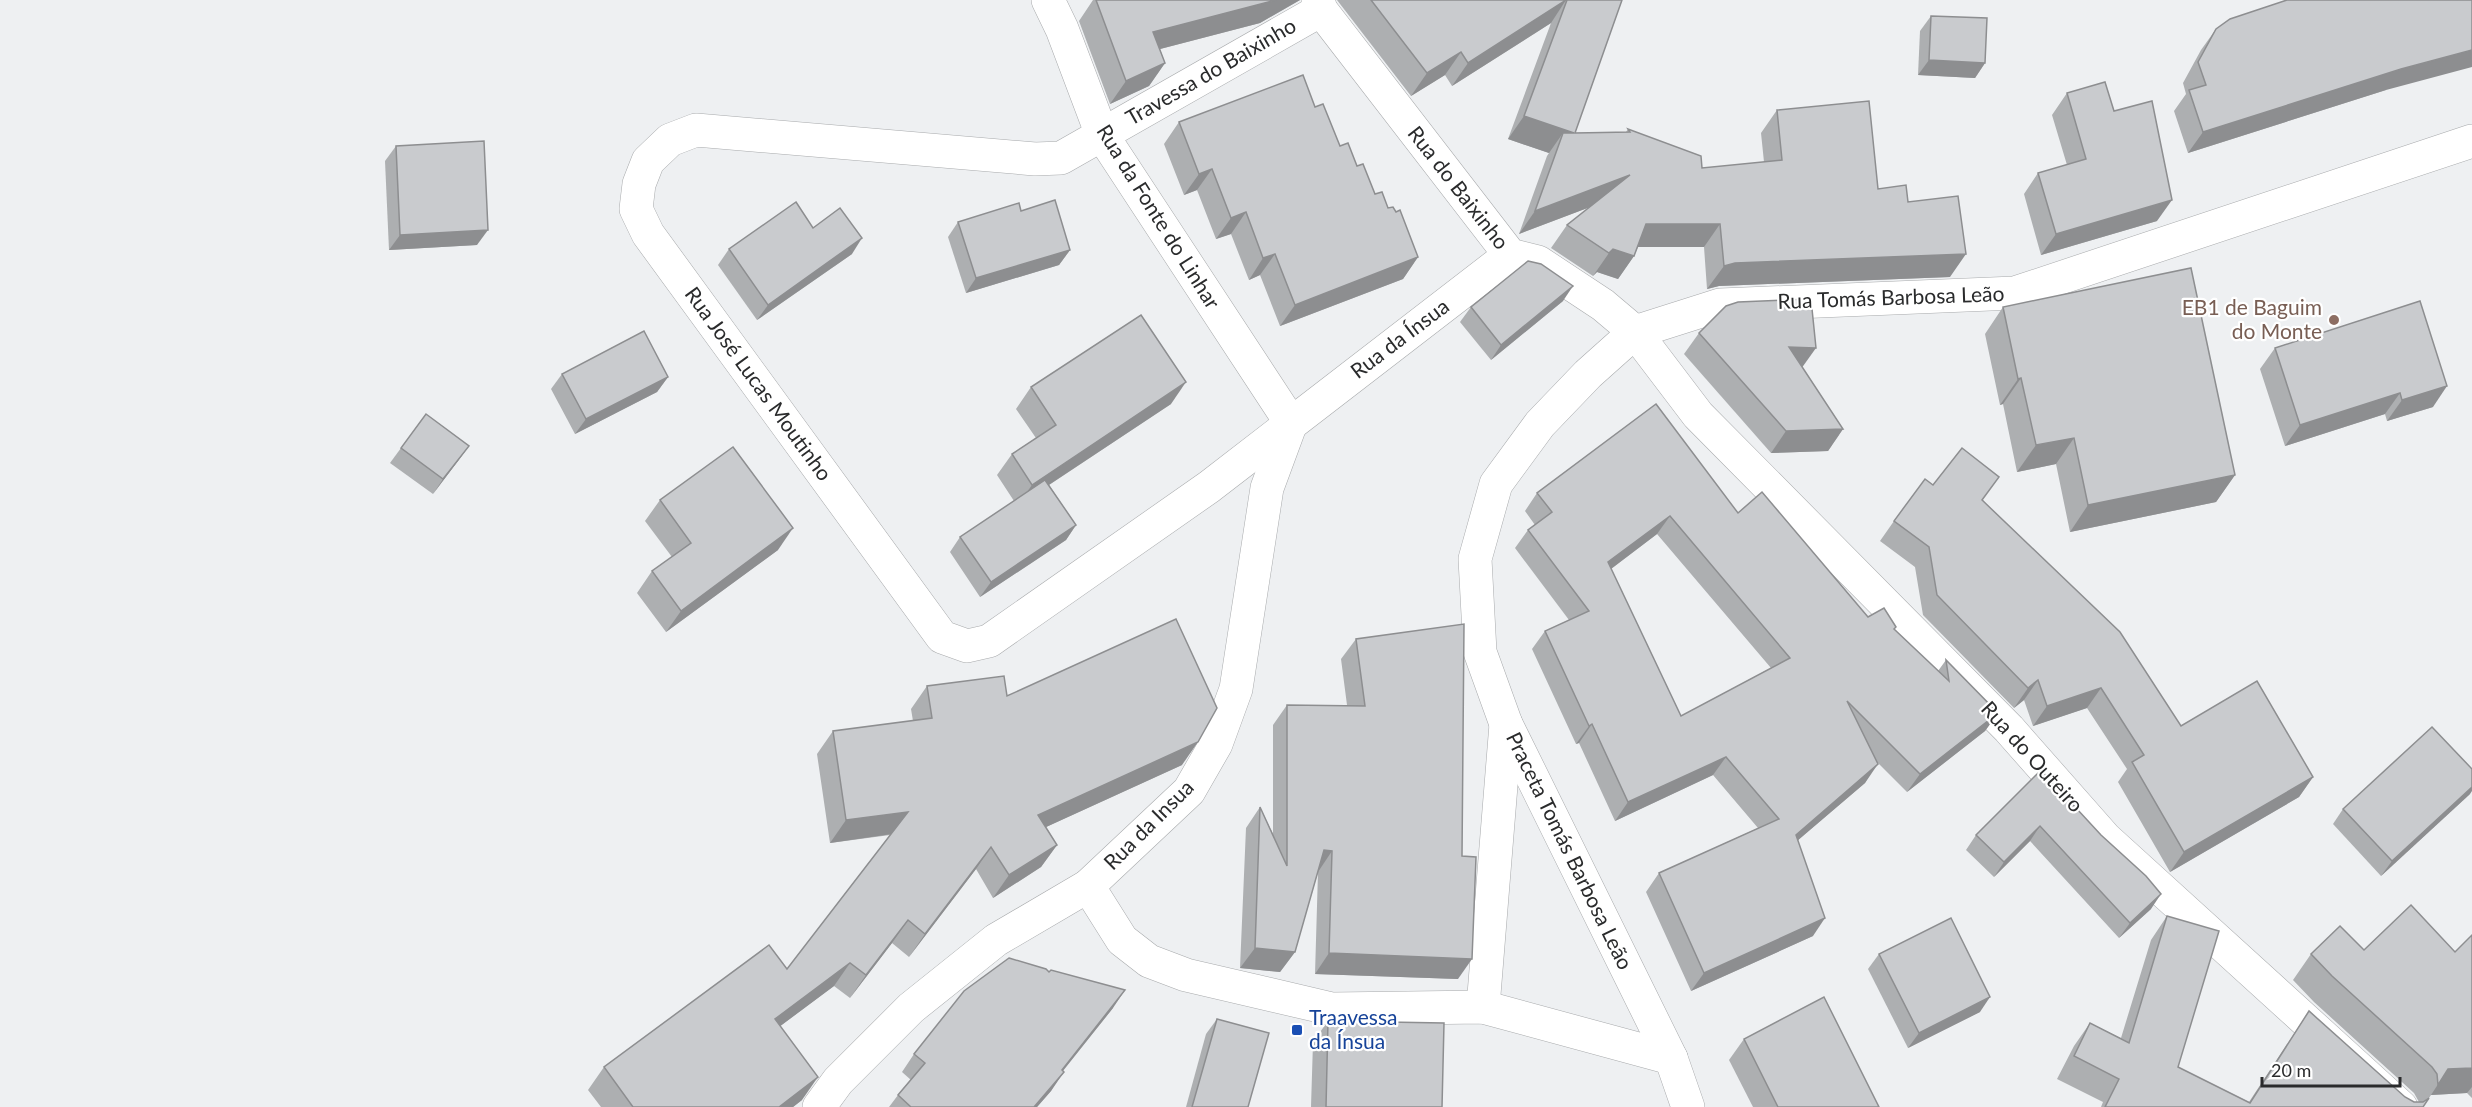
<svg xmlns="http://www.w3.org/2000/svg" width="2472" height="1107" viewBox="0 0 2472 1107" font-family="Lato,sans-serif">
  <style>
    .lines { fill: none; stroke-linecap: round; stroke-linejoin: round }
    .minor-casing { stroke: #a8aaac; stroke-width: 34 }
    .minor { stroke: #fff; stroke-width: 33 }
    .wall { fill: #adafb1; fill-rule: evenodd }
    .shaded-wall { fill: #8d8e90 }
    .building { fill: #c9cbce; stroke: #8d8e90; stroke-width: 1.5; fill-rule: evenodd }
    .education-dot { fill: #8d6e63; stroke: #fff; stroke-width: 2 }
    .transit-dot { fill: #1a4fb4; stroke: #fff; stroke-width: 2 }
    .labels { text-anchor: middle; stroke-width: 4.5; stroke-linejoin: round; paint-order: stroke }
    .street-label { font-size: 21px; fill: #2a2b2c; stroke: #fff }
    .education-label { font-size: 21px; fill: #785e54; stroke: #fff; text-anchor: end }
    .transit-label { font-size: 21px; fill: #164399; stroke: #fff; text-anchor: start }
  </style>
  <rect width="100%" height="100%" fill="#eef0f2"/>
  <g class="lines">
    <defs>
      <g id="minor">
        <polyline points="1048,0 1062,29 1102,135 1291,423"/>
        <polyline points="1318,0 1321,10 1510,255 1538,262 1603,305 1635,332 1698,415 2009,729 2105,838 2401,1107"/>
        <polyline points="1321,10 1061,158 1035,159 696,130 670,140 648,161 639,184 636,209 648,234 942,637 967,646 989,641 1209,487 1510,255"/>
        <polyline points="1088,886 1122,940 1149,961 1186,975 1332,1009 1483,1007 1671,1058"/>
        <polyline points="1483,1007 1506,724"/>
        <polyline points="819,1107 838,1081 911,1008 996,940 1088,886 1189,791 1216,744 1236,689 1267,488 1291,423"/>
        <polyline points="1688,1107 1671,1058 1506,724 1480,652 1475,559 1496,484 1540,424 1588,374 1635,332 1720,305 2015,293 2472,141"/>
      </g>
    </defs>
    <use href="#minor" class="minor-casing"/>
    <use href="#minor" class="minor"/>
  </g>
  <g class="wall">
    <polygon points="1093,0 1300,0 1260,23 1160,49 1165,63 1149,86 1110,104 1079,21"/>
    <polygon points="1337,0 1622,0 1575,133 1626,132 1628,129 1702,168 1764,162 1761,133 1777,110 1878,189 1908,202 1950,277 1719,286 1707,289 1704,247 1638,247 1634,256 1618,279 1597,272 1593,276 1551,248 1567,225 1590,207 1519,234 1547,156 1549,153 1508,139 1551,23 1452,86 1445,75 1411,96"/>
    <polygon points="1931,16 1985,63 1975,78 1918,75 1920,31"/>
    <polygon points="2216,29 2386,90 2188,153 2174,111 2186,94 2183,83 2201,50"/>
    <polygon points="2067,93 2114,111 2157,221 2041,255 2024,194 2038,173 2067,165 2052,115"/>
    <polygon points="1315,107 1340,146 1357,166 1375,194 1388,208 1418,257 1403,279 1280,326 1260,275 1249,280 1231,234 1216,239 1197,190 1184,195 1164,144 1179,122"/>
    <polygon points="396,146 477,245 389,250 385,161"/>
    <polygon points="1021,211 1070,250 1059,265 966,293 948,237 958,222"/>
    <polygon points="813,228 852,254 757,320 718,265 729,249"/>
    <polygon points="1563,301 1491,360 1460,322 1471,307"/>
    <polygon points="2420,301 2433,407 2387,421 2385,414 2285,446 2260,369 2275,348"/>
    <polygon points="2003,307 2235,475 2216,502 2070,532 2056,464 2017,472 2003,404 2000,405 1985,334"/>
    <polygon points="1699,333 1802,367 1843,429 1828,451 1771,453 1684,354"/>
    <polygon points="562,374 668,377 657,392 575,434 551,389"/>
    <polygon points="1031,387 1171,404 1049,485 1076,525 1066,540 980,597 950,552 960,537 1014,501 997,475 1012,454 1036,438 1016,409"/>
    <polygon points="469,446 433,494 390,463 401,448"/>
    <polygon points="1933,485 1983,500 2181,726 2313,777 2299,797 2170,872 2118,782 2127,769 2087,708 2033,726 2024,700 2014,708 1923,615 1915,567 1880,541 1894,521"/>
    <path d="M1537,493L1738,513L1868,617L1896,627L1894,629L1938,671L1946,660L1998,713L1985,731L1907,792L1877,762L1865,783L1798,840L1813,936L1691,991L1646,892L1659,873L1758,828L1713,775L1615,821L1579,743L1576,744L1532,649L1545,631L1569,620L1515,548L1528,530L1535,525L1525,511ZM1657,534L1771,668L1681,716L1611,569Z"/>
    <polygon points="660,500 778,550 666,632 637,593 652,571 672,557 645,521"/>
    <polygon points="1356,639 1458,979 1315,974 1318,872 1295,952 1280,972 1240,968 1246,828 1260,807 1273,834 1273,725 1287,705 1347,705 1341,659"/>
    <polygon points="927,686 1007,696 1182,765 1046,827 1057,845 1041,867 993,898 976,869 909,957 892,943 850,998 834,986 780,1026 802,1100 793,1107 601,1107 588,1090 604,1067 787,969 890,835 830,843 817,754 833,731 913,721 911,709"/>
    <polygon points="2041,770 2151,909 2119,938 2030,841 1994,877 1966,850 1976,835"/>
    <polygon points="2470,794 2381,876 2333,824 2343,809"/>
    <polygon points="2167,916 2178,1067 2249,1102 2309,1011 2405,1097 2414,1102 2419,1102 2414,1093 2314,1002 2293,980 2311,954 2364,950 2455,952 2472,935 2472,1098 2467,1093 2431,1095 2423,1107 2101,1107 2103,1102 2057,1079 2074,1046 2090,1023 2121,1038 2151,940"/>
    <polygon points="1879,954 1980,1012 1908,1048 1868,969"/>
    <polygon points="1049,972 1113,1008 1063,1071 1051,1091 1037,1107 889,1107 898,1095 911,1080 902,1072 914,1054"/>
    <polygon points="1217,1019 1248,1107 1186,1107 1206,1034"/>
    <polygon points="1328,1021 1442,1107 1311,1107 1313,1042"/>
    <polygon points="1744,1039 1879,1107 1753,1107 1729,1060"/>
  </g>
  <g class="shaded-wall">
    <polygon points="1276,0 1300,0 1260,23 1137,55 1153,32"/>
    <polygon points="1566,0 1551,23 1452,86 1468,63"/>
    <polygon points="2472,50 2472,67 2386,90 2188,153 2203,132 2401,69"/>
    <polygon points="1461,52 1445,75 1411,96 1427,73"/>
    <polygon points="1929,60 1985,63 1975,78 1918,75"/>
    <polygon points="1165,63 1149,86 1110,104 1126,81"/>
    <polygon points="1524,116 1574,133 1563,133 1549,153 1508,139"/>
    <polygon points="1212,169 1197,190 1184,195 1199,174"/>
    <polygon points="1630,175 1614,198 1519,234 1535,211"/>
    <polygon points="2172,200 2157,221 2041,255 2056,234"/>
    <polygon points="1246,212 1231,234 1216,239 1231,218"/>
    <polygon points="1646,224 1720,224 1704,247 1630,247"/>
    <polygon points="488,230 477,245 389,250 400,235"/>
    <polygon points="862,238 852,254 757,320 768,305"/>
    <polygon points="1613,249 1634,256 1618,279 1597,272 1593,276 1609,253"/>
    <polygon points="1070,250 1059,265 966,293 976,278"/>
    <polygon points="1275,254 1260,275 1249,280 1263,258"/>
    <polygon points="1966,254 1950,277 1719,286 1707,289 1724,266 1735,263"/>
    <polygon points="1418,257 1403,279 1280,326 1295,305"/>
    <polygon points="1573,286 1563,301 1491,360 1501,345"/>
    <polygon points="1789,347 1816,348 1801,369"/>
    <polygon points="668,377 657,392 575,434 586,419"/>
    <polygon points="2021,378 2003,404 2000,405 2018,379"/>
    <polygon points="1186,382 1171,404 1017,506 1032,485"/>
    <polygon points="2447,386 2433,407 2387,421 2402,400"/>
    <polygon points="2400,393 2385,414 2285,446 2300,425"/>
    <polygon points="1843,429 1828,451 1771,453 1786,431"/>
    <polygon points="2074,438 2056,464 2017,472 2036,445"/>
    <polygon points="469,446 458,461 433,494 443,479"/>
    <polygon points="2235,475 2216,502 2070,532 2088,505"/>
    <polygon points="1670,516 1657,534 1595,581 1608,562"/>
    <polygon points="1076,525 1066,540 980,597 991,582"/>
    <polygon points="793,528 778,550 666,632 681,611"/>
    <polygon points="2038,680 2024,700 2014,708 2028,688"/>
    <polygon points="2101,688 2087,708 2033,726 2047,706"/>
    <polygon points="1998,713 1985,731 1907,792 1920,774"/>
    <polygon points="1592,724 1579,743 1576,744 1589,726"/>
    <polygon points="1198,742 1182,765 1022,838 1038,815"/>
    <polygon points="1726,757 1713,775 1615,821 1628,802"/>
    <polygon points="1878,764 1865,783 1783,853 1796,835"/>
    <polygon points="2313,777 2299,797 2170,872 2184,852"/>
    <polygon points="2472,787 2472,791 2470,794 2381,876 2392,861"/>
    <polygon points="908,812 892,834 830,843 846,820"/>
    <polygon points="2040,826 2030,841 1994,877 2004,862"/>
    <polygon points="1057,845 1041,867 993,898 1009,875"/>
    <polygon points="991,847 976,869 909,957 925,934"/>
    <polygon points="1324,850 1332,851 1318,872"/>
    <polygon points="2161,894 2151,909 2119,938 2130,923"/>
    <polygon points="1825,918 1813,936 1691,991 1704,973"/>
    <polygon points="908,920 892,943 850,998 866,975"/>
    <polygon points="1255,948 1295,952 1280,972 1240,968"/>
    <polygon points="1329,953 1472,959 1458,979 1315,974"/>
    <polygon points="850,963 834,986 759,1042 775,1019"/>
    <polygon points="1125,990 1113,1008 1049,1088 1062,1070"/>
    <polygon points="1990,997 1980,1012 1908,1048 1919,1033"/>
    <polygon points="2472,1068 2472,1087 2467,1093 2431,1095 2448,1069"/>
    <polygon points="1064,1072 1051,1091 1037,1107 1034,1107"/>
    <polygon points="818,1077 802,1100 793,1107 779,1107"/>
  </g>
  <g class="building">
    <polygon points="1096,0 1276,0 1153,32 1165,63 1126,81"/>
    <polygon points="1371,0 1566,0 1468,63 1461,52 1427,73"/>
    <polygon points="1567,0 1622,0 1575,133 1630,132 1628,129 1701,156 1702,168 1782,160 1777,110 1869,101 1878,189 1906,185 1908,202 1958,196 1966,254 1735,263 1724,266 1720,224 1646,224 1634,256 1613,249 1609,253 1567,225 1630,175 1535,211 1563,133 1574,133 1524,116"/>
    <polygon points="2287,0 2472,0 2472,50 2401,69 2203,132 2189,90 2206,85 2198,62 2216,29 2230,19"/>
    <polygon points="1931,16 1987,18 1985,63 1929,60"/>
    <polygon points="1303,75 1315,107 1323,104 1340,146 1348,143 1357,166 1363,164 1375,194 1382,192 1388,208 1393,207 1396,212 1400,210 1418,257 1295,305 1275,254 1263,258 1246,212 1231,218 1212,169 1199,174 1179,122"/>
    <polygon points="2105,82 2114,111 2152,101 2172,200 2056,234 2038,173 2086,159 2067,93"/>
    <polygon points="484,141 488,230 400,235 396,146"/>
    <polygon points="1055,200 1070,250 976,278 958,222 1019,203 1021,211"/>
    <polygon points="796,202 813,228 840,208 862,238 768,305 729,249"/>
    <polygon points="1528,261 1541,264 1573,286 1501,345 1471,307"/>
    <polygon points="2191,268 2235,475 2088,505 2074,438 2036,445 2021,378 2018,379 2003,307"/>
    <polygon points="1811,299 1816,348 1789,347 1843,429 1786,431 1699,333 1726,306 1738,302"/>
    <polygon points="2420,301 2447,386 2402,400 2400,393 2300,425 2275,348"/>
    <polygon points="1141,315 1186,382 1032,485 1012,454 1056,425 1031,387"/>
    <polygon points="644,331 668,377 586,419 562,374"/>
    <path d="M1656,404L1738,513L1762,492L1868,617L1884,608L1896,627L1894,629L1949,681L1946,660L1998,713L1920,774L1847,701L1878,764L1796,835L1825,918L1704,973L1659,873L1779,819L1726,757L1628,802L1592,724L1589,726L1545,631L1589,611L1528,530L1552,512L1537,493ZM1670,516L1790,658L1681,716L1608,562Z"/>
    <polygon points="426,414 469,446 443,479 401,448"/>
    <polygon points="733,447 793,528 681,611 652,571 691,543 660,500"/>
    <polygon points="1962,448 1999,477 1982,500 2120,632 2181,726 2257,681 2313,777 2184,852 2132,762 2144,755 2101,688 2047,706 2038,680 2028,688 1937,595 1929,547 1894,521 1925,479 1933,485"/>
    <polygon points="1045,480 1076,525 991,582 960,537"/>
    <polygon points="1176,619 1217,708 1198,742 1038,815 1057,845 1009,875 991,847 925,934 908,920 866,975 850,963 775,1019 818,1077 779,1107 633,1107 604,1067 769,945 787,969 908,812 846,820 833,731 932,718 927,686 1004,676 1007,696"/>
    <polygon points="1464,624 1462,856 1476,857 1472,959 1329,953 1332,851 1324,850 1295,952 1255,948 1260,807 1287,866 1287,705 1365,706 1356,639"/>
    <polygon points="2432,727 2472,769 2472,787 2392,861 2343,809"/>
    <polygon points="2041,770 2101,835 2146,876 2161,894 2130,923 2040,826 2004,862 1976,835"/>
    <polygon points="2411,905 2455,952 2472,935 2472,1068 2448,1069 2438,1085 2437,1074 2432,1067 2332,976 2311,954 2340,926 2364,950"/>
    <polygon points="2167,916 2219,931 2178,1067 2250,1103 2309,1011 2405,1097 2414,1102 2423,1102 2429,1098 2423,1107 2105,1107 2119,1079 2074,1056 2090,1023 2129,1043"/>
    <polygon points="1951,918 1990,997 1919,1033 1879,954"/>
    <polygon points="1009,958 1046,969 1049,972 1051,970 1125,990 1062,1070 1064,1072 1034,1107 911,1107 898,1095 925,1063 914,1054 964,991"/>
    <polygon points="1824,997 1879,1107 1778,1107 1744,1039"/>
    <polygon points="1217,1019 1269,1033 1248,1107 1192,1107"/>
    <polygon points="1328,1021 1444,1023 1442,1107 1326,1107"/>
  </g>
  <circle class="education-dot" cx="2334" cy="320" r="6"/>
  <rect class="transit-dot" x="1291" y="1024" width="12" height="12" rx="3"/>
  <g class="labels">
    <g class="street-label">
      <text transform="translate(1211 72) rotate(-30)" y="7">Travessa do Baixinho</text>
      <text transform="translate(1458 188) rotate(52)" y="7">Rua do Baixinho</text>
      <text transform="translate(1158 217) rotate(58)" y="7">Rua da Fonte do Linhar</text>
      <text transform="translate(1891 298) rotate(-2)" y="7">Rua Tomás Barbosa Leão</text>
      <text transform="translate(1400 339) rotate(-37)" y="7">Rua da Ínsua</text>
      <text transform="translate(758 384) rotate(54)" y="7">Rua José Lucas Moutinho</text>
      <text transform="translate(2032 757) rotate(48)" y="7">Rua do Outeiro</text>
      <text transform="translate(1149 825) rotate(-45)" y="7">Rua da Insua</text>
      <text transform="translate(1569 851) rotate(64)" y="7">Praceta Tomás Barbosa Leão</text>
    </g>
    <g class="education-label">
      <text x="2322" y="315">EB1 de Baguim<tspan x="2322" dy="24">do Monte</tspan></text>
    </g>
    <g class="transit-label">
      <text x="1309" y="1025">Traavessa<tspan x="1309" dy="24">da Ínsua</tspan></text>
    </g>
  </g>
  <path d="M2262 1077v9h138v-9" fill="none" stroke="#2a2b2c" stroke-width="3"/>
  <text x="2271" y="1077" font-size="18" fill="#2a2b2c" stroke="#ffffff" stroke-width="4.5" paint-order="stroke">20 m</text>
</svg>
